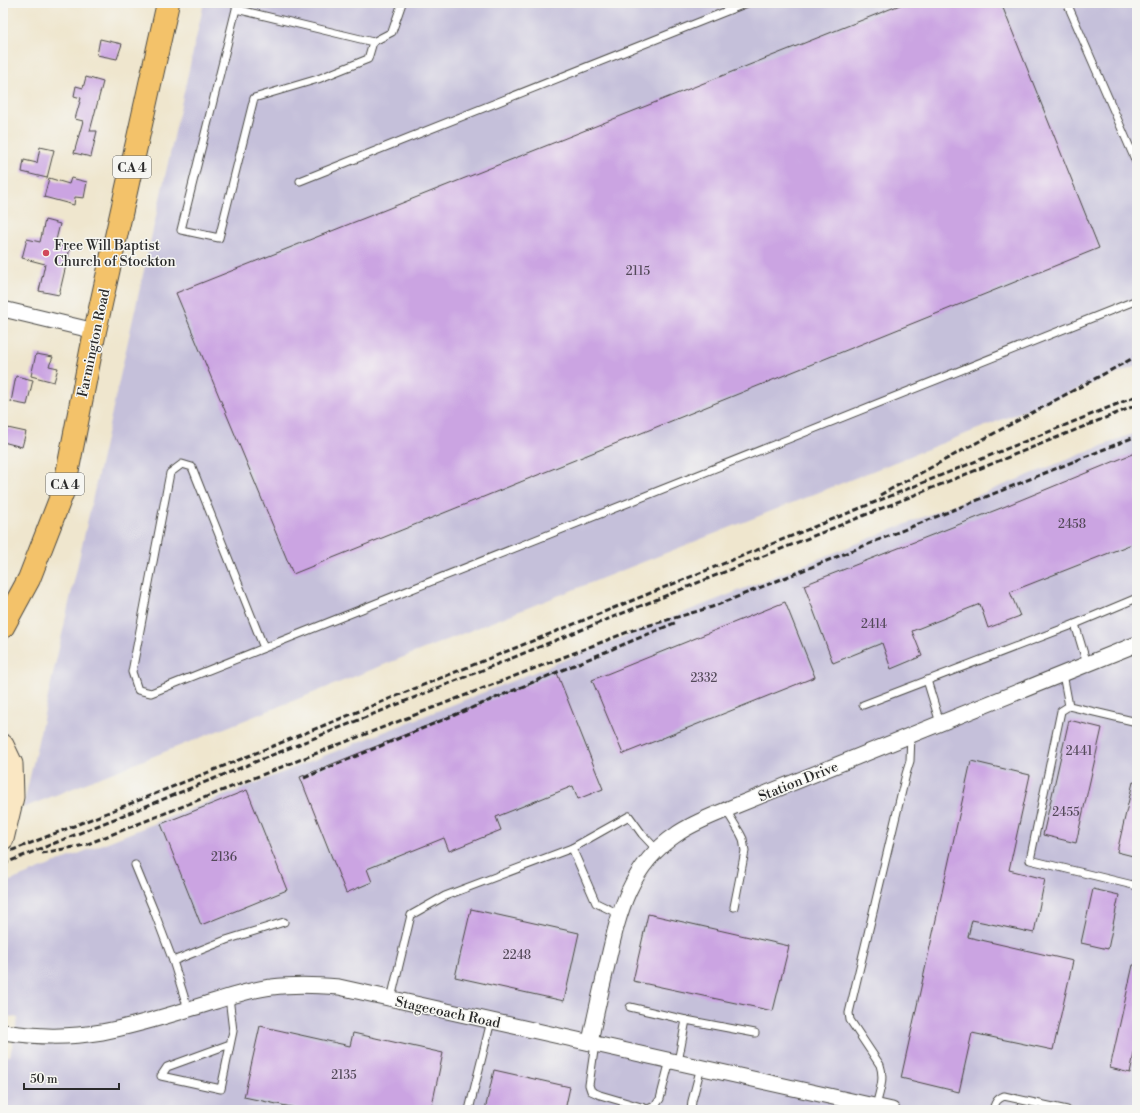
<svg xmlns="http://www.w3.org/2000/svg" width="1140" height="1113" viewBox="0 0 1140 1113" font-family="'Libre Bodoni',serif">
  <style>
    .industrial { fill: #c5c0da }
    .building { fill: #cba4e2 }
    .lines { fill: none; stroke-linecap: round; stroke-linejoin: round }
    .service-casing { stroke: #484743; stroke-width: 9 }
    .minor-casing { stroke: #484743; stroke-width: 17 }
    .secondary-casing { stroke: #484743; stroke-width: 23 }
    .primary-casing { stroke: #484743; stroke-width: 24 }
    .service { stroke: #fff; stroke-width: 7 }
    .minor { stroke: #fff; stroke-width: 15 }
    .secondary { stroke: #fae7c3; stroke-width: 21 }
    .primary { stroke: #f3c26a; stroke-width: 22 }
    .rail { stroke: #2b2b2b; stroke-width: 3; stroke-dasharray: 6 3; stroke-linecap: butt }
    .poi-dot { fill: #d1495b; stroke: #f6f6f2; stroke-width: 1.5 }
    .labels { text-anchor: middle; stroke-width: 3; stroke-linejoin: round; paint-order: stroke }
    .number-label { font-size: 12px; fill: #534959 }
    .shield { fill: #f6f6f2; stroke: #686867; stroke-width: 1 }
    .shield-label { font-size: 13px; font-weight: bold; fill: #2b2b2b }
    .poi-label { font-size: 14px; fill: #2b2b2b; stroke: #f6f6f2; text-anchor: start }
    .street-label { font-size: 14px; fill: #2b2b2b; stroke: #f6f6f2 }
  </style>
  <rect width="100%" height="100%" fill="#f6f6f2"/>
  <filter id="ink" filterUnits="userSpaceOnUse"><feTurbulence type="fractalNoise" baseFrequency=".025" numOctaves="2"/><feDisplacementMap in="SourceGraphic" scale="8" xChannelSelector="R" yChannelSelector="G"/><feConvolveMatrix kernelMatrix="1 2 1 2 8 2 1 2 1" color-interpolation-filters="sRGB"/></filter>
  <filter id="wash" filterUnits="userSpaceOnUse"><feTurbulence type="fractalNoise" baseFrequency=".012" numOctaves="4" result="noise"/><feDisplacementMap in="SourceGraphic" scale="16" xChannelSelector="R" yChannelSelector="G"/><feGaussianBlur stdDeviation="0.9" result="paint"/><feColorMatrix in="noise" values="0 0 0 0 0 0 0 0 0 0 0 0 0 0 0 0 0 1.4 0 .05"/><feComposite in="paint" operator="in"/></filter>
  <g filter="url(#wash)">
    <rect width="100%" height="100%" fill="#efe6ce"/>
    <g class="industrial">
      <polygon points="204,3 1137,3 1137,366 23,808"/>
      <polygon points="1137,432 1137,1110 3,1110 3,1055 10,1056 18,1018 3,1015 3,894 5,883"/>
    </g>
    <g id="blocks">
      <g class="building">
        <polygon points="905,3 1001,3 1099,248 293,574 176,293"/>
        <polygon points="100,39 122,44 117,59 97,55"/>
        <polygon points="86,77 103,82 90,131 97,131 91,157 74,153 83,121 75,119 81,98 74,96 76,86 83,88"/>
        <polygon points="40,147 54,150 47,178 22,172 24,160 37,163"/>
        <polygon points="49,178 69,184 71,178 87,182 84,198 75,197 74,205 44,197"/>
        <polygon points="45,220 60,224 55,244 70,248 59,295 39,291 45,264 22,258 27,239 40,242"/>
        <polygon points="36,354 53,357 49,366 58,368 54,382 31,376"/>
        <polygon points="16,376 33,380 27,405 11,402"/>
        <polygon points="3,427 26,432 22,447 3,442"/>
        <polygon points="1137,452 1137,542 1010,592 1020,616 988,628 980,604 912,631 922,656 891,669 882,643 833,663 804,585 1001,508"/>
        <polygon points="785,602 815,677 623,754 592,680"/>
        <polygon points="557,673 603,789 578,799 573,786 496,817 501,830 449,851 444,838 367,869 372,882 346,893 300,777"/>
        <polygon points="1069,720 1102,728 1076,843 1043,835"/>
        <polygon points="971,761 1030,775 1009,870 1045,879 1034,933 972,920 968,937 1073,961 1053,1050 972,1033 959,1092 901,1078"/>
        <polygon points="1133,782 1137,783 1137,857 1117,852"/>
        <polygon points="247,790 287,890 201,925 161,824"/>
        <polygon points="1093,889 1119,895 1108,949 1081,943"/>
        <polygon points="471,909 579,933 564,1001 455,977"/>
        <polygon points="648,914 789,946 773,1011 633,981"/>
        <polygon points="1133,965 1137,965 1137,1039 1130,1073 1110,1068"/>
        <polygon points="260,1026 350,1046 353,1033 443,1053 431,1110 305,1110 244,1097"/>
        <polygon points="494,1070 570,1087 565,1110 485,1110"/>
      </g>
    </g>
  </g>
  <g filter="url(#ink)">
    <use href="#blocks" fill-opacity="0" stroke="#484743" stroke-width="1"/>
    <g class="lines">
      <defs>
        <g id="service">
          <polyline points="1067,3 1137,164"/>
          <polyline points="373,42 368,59 318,79 254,98 219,238 181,230 236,9 373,42 392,32 402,3"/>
          <polyline points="300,181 747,3"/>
          <polyline points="1075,624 1137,598"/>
          <polyline points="264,648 192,467 182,464 170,473 132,672 138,690 151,693 264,648 1137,300"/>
          <polyline points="1063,674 1069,706 1061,711 1030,860 1137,886"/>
          <polyline points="927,680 940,723"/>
          <polyline points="863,705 1075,624 1087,664"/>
          <polyline points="1069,706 1137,722"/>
          <polyline points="726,810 740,833 743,839 745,851 734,907"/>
          <polyline points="572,848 629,816 642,834 657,850"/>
          <polyline points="135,865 154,911 173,961"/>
          <polyline points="229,997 233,1031 221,1089 161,1076 167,1067 230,1044"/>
          <polyline points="391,999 411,915 445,896 572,848 596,903 619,914"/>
          <polyline points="630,1007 686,1020"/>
          <polyline points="188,1009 173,961 226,940 284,922"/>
          <polyline points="595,1044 589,1085 591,1091 600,1095 648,1109 655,1106 660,1099 670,1060"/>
          <polyline points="678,1062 686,1020 755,1033"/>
          <path d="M876,1106C879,1093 885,1079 880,1065L850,1020L849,1013L906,774L910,761L911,735"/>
          <polyline points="469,1110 491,1021"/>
          <polyline points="691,1110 692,1101 701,1067"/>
          <path d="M993,1110C995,1102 997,1099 1004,1096L1067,1110"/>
        </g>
        <g id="minor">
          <polyline points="3,309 95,331"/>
          <path d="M3,1032C38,1037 67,1038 102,1032C141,1025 179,1012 216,1001C235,995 253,989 272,987C294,984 317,985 339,987L892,1110"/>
          <path d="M590,1042C595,1016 601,991 607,965C619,912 629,866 677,834C694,822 715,815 735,806L1137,644"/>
        </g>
        <polyline id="secondary" points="3,745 12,764 13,797 3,839"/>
        <polyline id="primary" points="3,627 29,579 64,489 95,331 168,3"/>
      </defs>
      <use href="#service" class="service-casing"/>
      <use href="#minor" class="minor-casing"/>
      <use href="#secondary" class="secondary-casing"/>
      <use href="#primary" class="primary-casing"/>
      <use href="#service" class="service"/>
      <use href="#minor" class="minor"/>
      <use href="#secondary" class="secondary"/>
      <use href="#primary" class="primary"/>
      <g class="rail">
        <polyline points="880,495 1137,356"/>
        <polyline points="304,778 677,622"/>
        <polyline points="42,853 85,845 317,753 633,630 712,607 1137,436"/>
        <polyline points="3,854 152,795 1137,396"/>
        <polyline points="3,864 1137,405"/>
      </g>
    </g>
  </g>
  <circle class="poi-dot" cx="46" cy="253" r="4"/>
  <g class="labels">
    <g class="number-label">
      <text x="638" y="275">2115</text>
      <text x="1072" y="528">2458</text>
      <text x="874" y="628">2414</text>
      <text x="704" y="682">2332</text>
      <text x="1079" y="755">2441</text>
      <text x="1066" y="816">2455</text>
      <text x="224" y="861">2136</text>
      <text x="517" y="959">2248</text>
      <text x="344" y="1079">2135</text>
    </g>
    <g class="shield">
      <rect x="113" y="156" width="38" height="22" rx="3"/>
      <rect x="46" y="473" width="38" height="22" rx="3"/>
    </g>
    <g class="shield-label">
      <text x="132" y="172">CA 4</text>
      <text x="65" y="489">CA 4</text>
    </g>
    <g class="poi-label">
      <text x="54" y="250">Free Will Baptist<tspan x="54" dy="16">Church of Stockton</tspan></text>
    </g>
    <g class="street-label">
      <text transform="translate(93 343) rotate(-78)" y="5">Farmington Road</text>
      <text transform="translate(798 781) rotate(-22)" y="5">Station Drive</text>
      <text transform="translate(448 1012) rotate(12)" y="5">Stagecoach Road</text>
    </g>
  </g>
  <rect width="1140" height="1113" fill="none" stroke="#f6f6f2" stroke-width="16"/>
  <path d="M24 1083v6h95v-6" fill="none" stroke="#2b2b2b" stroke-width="2"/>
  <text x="30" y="1083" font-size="12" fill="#2b2b2b" stroke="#f6f6f2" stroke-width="3" paint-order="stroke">50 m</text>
</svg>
